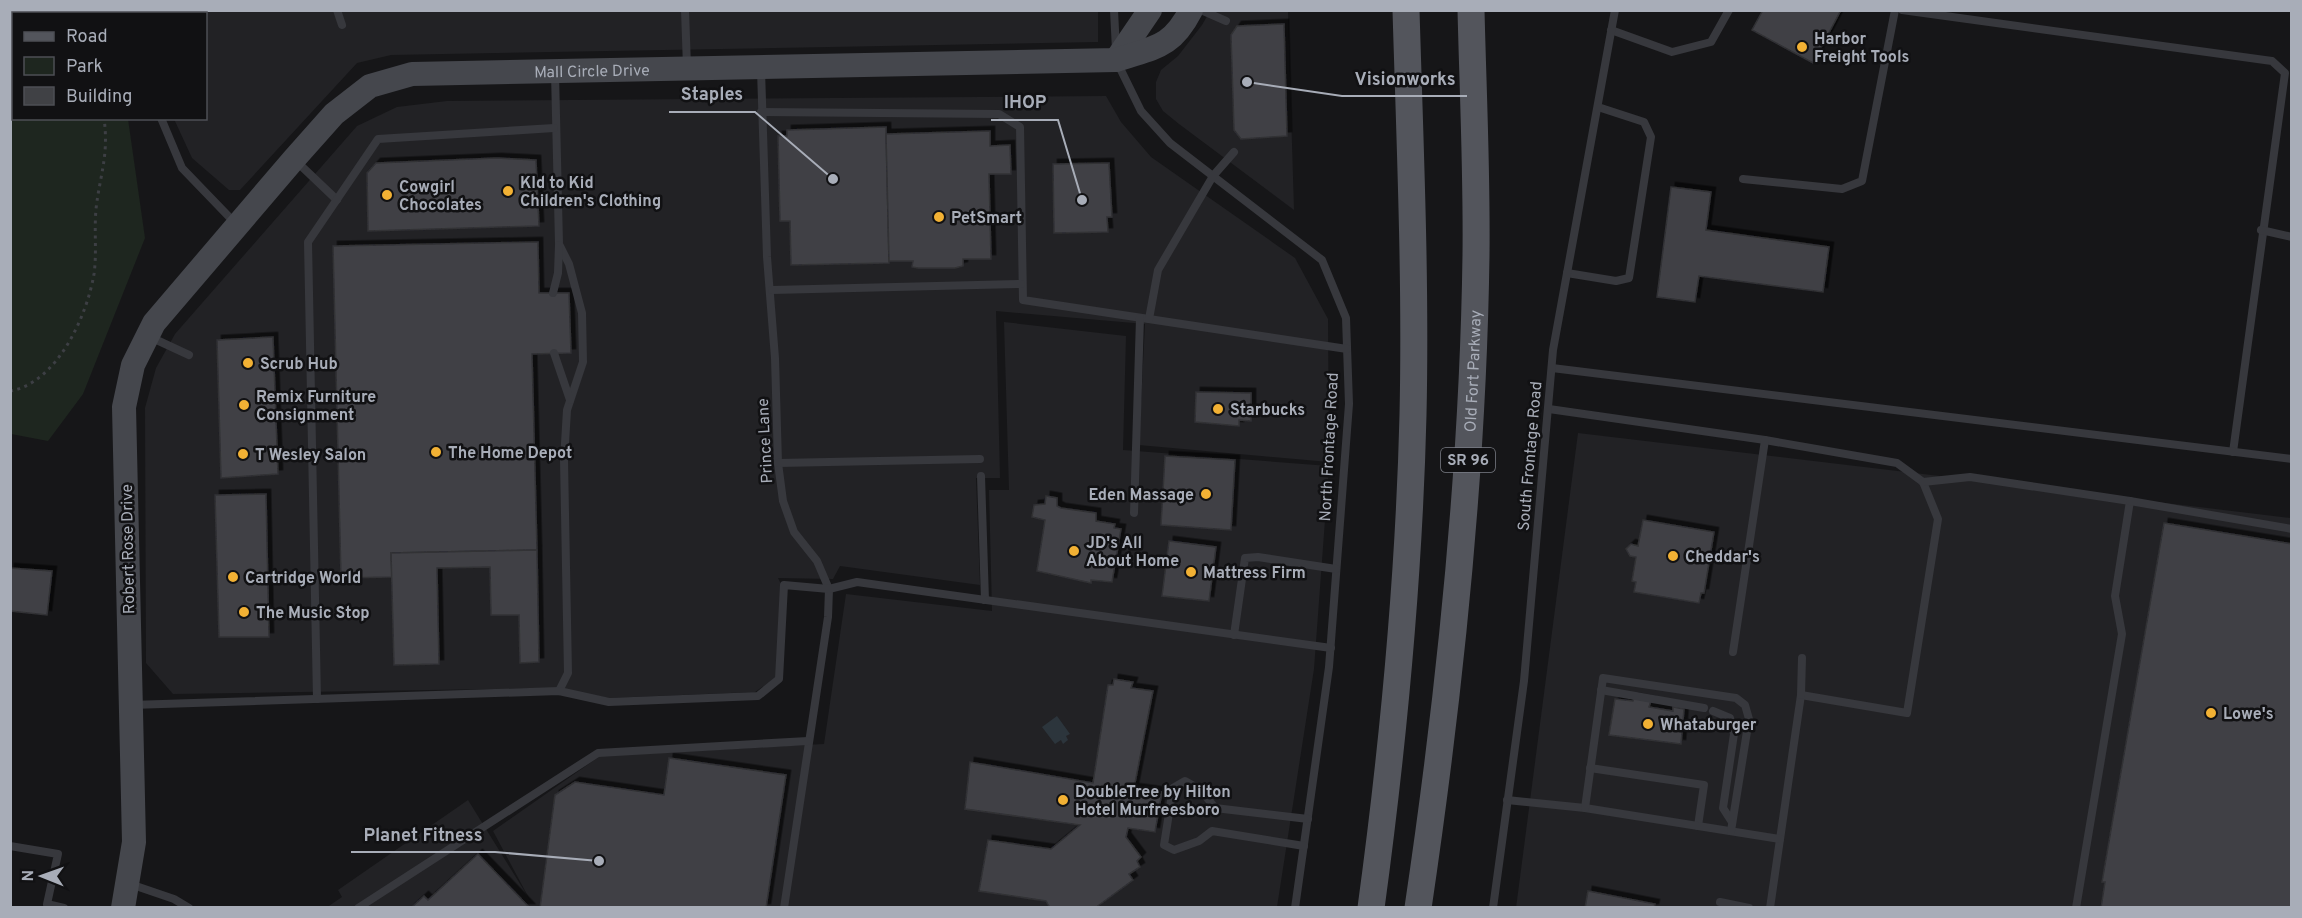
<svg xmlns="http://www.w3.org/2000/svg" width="2302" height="918" viewBox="0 0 2302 918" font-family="Overpass,sans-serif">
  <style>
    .built { fill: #222225 }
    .green { fill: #1e261f }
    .water { fill: #2c353c }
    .building { fill: #404145; stroke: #303034; stroke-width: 1.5; filter: url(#shadow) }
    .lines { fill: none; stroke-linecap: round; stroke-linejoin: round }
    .path { stroke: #3d3f44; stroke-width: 3; stroke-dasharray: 3 4.5; stroke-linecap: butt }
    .lane { stroke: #37383d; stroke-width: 8 }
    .secondary { stroke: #45474d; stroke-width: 24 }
    .primary { stroke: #53555c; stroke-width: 27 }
    .poi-dot { fill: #f2b134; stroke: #111113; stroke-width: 2 }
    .labels { text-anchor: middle; stroke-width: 5; stroke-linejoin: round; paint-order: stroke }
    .shield { fill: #111113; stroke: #7b7e86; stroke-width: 1.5 }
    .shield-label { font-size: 15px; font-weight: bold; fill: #a8adb8 }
    .poi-label { font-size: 16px; font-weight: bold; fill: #a8adb8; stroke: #111113; text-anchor: start }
    .street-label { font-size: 16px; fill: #a8adb8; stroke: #111113 }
    .leader { fill: none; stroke: #a8adb8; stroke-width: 2 }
    .callout-dot { fill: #a8adb8; stroke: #111113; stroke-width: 2 }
    .callout-label { font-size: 18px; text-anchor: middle; font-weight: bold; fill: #a8adb8; stroke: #111113; stroke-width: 5; stroke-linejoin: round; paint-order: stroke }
  </style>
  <defs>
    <filter id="shadow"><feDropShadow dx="4.5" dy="-4.5" stdDeviation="0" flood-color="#0009"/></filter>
  </defs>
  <rect width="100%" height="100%" fill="#161618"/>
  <g class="built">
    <polygon points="172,10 1098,10 1098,42 391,55 357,63 240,190 229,190 192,158 174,119 206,118 206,14 171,14"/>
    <polygon points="1210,11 1288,11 1294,210 1179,124 1163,111 1156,99 1156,82 1161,70 1178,56 1202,25"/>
    <polygon points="1106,96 1121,122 1151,157 1295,258 1328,319 1329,462 1139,445 1145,324 996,311 1000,478 976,478 980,585 840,566 833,579 778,578 782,586 777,677 755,692 609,698 555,688 173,694 146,663 145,408 156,368 175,334 357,126 397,107 447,101"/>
    <polygon points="1004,322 1126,336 1123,450 1329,466 1314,669 1277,907 326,908 342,897 338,890 468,800 530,900 493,831 600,756 824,744 846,594 992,611 989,490 1009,490"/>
    <polygon points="1578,433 2291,518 2291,907 1516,908"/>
  </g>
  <polygon class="green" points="11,10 112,11 113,13 14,14 14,118 128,119 145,238 83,394 48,441 11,434"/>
  <polygon class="water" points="1057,716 1070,734 1066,736 1068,740 1063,744 1061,740 1055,744 1042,727"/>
  <g class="building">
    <polygon points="1763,10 1841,10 1813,63 1752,30"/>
    <polygon points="1284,24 1287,136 1241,139 1234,130 1231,35 1237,26"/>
    <polygon points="886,127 889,263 791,265 790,221 780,221 778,136 787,136 787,130"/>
    <polygon points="990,131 990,146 1010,145 1011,174 989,174 991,259 963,259 963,266 955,268 918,268 912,267 913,261 889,261 886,134"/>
    <polygon points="497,158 536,160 539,226 368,231 367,173 376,163"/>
    <polygon points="1109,163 1112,217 1107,217 1108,232 1054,233 1053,164"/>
    <polygon points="1671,187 1711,192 1706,230 1829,247 1823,292 1699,276 1695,302 1657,297"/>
    <polygon points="538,242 539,293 569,293 571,353 532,354 537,550 391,553 392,577 341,578 333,246"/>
    <polygon points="273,337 278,474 221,478 217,340"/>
    <polygon points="1196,392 1251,393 1251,421 1239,420 1239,426 1195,422"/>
    <polygon points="1165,456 1235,460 1231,530 1161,525"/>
    <polygon points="266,494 269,637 219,637 215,495"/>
    <polygon points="1046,496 1057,498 1057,506 1061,508 1096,513 1096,521 1115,524 1114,528 1121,529 1112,582 1091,580 1091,583 1037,571 1045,520 1032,517 1034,505 1045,504"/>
    <polygon points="1643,520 1714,532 1704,593 1701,593 1699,603 1634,592 1636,582 1632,581 1636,557 1630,556 1626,549 1631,544 1638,546"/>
    <polygon points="2164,523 2292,544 2292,908 2101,908 2105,882 2102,882"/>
    <polygon points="1169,541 1216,547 1209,601 1162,596"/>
    <polygon points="537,550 539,662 520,663 519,615 491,615 490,567 437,568 439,664 394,665 391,553"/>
    <polygon points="10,568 52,571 47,615 10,611"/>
    <polygon points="1114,679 1133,682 1131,688 1153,691 1134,788 1162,792 1155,832 1128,828 1126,837 1141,857 1137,861 1140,867 1129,874 1133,880 1095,908 1050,908 1046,901 979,891 988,840 1051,849 1080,825 965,809 970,762 1093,783 1108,685 1113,685"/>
    <polygon points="1634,698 1651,701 1649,707 1673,711 1673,707 1684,709 1681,744 1609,735 1615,699 1633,701"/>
    <polygon points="669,758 786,775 766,908 540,908 555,795 575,782 664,795"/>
    <polygon points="478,854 530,908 411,908 424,896 428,900"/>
    <polygon points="1588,891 1655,904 1654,908 1585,908"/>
  </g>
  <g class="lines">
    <g class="path">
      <polyline points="90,10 90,14"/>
      <path d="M10,391C57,383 87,316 94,274C97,253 94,231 96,209C100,174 109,156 104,118"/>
    </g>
    <g class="lane">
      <polyline points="337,10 342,25"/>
      <polyline points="685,10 687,67"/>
      <polyline points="1114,10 1116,50"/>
      <polyline points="1201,10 1226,21"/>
      <polyline points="1902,10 2272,61 2285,73 2233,452"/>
      <polyline points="158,14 159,10"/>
      <polyline points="1611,30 1672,52 1711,42 1729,10"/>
      <polyline points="1117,62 1141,111 1170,143 1322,260 1346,318 1349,404 1329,667 1295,908"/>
      <polyline points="761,70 767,257 775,358 778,463 783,501 794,532 817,561 829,589 828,617 784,908"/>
      <polyline points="555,73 559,244 569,264 582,313 583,362 567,410 564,460 568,673 559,691"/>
      <polyline points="761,112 999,114 1020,127 1023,300 1347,349"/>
      <polyline points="161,118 182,168 235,223"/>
      <polyline points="296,161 337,200"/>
      <polyline points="1743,179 1842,189 1862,181 1895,10"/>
      <polyline points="2261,230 2292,237"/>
      <polyline points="1567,273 1616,281 1629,278 1651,137 1644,122 1598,107"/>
      <polyline points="772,290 1021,284"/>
      <polyline points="553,293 558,273 559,245"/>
      <polyline points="1149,319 1158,270 1213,176 1234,152"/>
      <polyline points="148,336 189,355"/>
      <polyline points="554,353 570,400"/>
      <polyline points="1552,368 2292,459"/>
      <polyline points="1549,409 1765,440 1897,463 1923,482 1938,519 1907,713 1801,695 1770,908"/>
      <polyline points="778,463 980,459"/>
      <polyline points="981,476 985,600"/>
      <polyline points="1923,482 1970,477 2130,501 2115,596 2122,634 2076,908"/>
      <polyline points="2130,501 2292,529"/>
      <polyline points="1134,513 1140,318"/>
      <polyline points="1234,635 1245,558 1258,557 1336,569"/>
      <polyline points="1733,652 1765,440"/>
      <polyline points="1601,690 1704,708"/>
      <polyline points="1801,695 1802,658"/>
      <polyline points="317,699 308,242 378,139 554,128"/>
      <polyline points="131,705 559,691 609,702 758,696 779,679 784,585 829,589 857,582 1331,648"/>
      <polyline points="1713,711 1730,718 1734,734 1723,808 1732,822"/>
      <polyline points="1590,768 1704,785 1698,826"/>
      <polyline points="1507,800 1585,808 1780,839"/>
      <polyline points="1585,808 1603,678 1736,698 1745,705 1749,719 1731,831"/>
      <polyline points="10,846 58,854 47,904 64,908"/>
      <polyline points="1304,846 1212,831 1199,841 1174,850 1164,845 1173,788 1185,781 1201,790 1215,808 1308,819"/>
      <polyline points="130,884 174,899 189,908"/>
      <polyline points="1720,902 1749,908"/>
      <polyline points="358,908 598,753 808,741"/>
      <polyline points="1493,908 1524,681 1553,350 1615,10"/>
    </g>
    <g class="secondary">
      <polyline points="1116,60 1150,10"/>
      <path id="s1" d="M123,908L134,842L124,407L133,365L154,323L294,159L334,114L370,86L412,74L1116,60C1154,47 1171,49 1191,10"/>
    </g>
    <g class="primary">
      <path d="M1371,908C1393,746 1409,578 1413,415C1416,280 1410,145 1406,10"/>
      <path id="s2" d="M1418,908C1450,692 1473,473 1476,255C1477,173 1473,92 1471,10"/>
    </g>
  </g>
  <g class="poi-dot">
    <circle cx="1802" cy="47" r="6"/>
    <circle cx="508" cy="191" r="6"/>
    <circle cx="387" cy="195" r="6"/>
    <circle cx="939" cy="217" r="6"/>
    <circle cx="248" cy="363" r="6"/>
    <circle cx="244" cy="405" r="6"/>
    <circle cx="1218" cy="409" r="6"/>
    <circle cx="436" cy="452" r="6"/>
    <circle cx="243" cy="454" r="6"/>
    <circle cx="1206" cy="494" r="6"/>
    <circle cx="1074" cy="551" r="6"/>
    <circle cx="1673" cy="556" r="6"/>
    <circle cx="1191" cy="572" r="6"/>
    <circle cx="233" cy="577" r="6"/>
    <circle cx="244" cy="612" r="6"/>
    <circle cx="2211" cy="713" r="6"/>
    <circle cx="1648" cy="724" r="6"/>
    <circle cx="1063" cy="800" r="6"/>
  </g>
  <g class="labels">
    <rect class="shield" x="1441" y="448" width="54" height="24" rx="4.5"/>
    <g class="shield-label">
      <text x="1468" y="465">SR 96</text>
    </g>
    <g class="poi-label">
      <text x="1814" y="44">Harbor<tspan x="1814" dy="18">Freight Tools</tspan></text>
      <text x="520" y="188">KId to Kid<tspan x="520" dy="18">Children's Clothing</tspan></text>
      <text x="399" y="192">Cowgirl<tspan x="399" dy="18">Chocolates</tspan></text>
      <text x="951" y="223">PetSmart</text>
      <text x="260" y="369">Scrub Hub</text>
      <text x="256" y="402">Remix Furniture<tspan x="256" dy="18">Consignment</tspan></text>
      <text x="1230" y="415">Starbucks</text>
      <text x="448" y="458">The Home Depot</text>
      <text x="255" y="460">T Wesley Salon</text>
      <text x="1194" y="500" text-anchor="end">Eden Massage</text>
      <text x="1086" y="548">JD's All<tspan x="1086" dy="18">About Home</tspan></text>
      <text x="1685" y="562">Cheddar's</text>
      <text x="1203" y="578">Mattress Firm</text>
      <text x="245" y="583">Cartridge World</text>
      <text x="256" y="618">The Music Stop</text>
      <text x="2223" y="719">Lowe's</text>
      <text x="1660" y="730">Whataburger</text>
      <text x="1075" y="797">DoubleTree by Hilton<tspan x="1075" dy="18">Hotel Murfreesboro</tspan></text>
    </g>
    <g class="street-label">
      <text dy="6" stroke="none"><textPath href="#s1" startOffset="1137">Mall Circle Drive</textPath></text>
      <text dy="6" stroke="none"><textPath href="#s2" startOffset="540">Old Fort Parkway</textPath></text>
      <text transform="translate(764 441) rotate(-93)" y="6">Prince Lane</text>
      <text transform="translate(1328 447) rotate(-87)" y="6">North Frontage Road</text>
      <text transform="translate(1529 456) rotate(-85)" y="6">South Frontage Road</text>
      <text transform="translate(127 549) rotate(-91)" y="6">Robert Rose Drive</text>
    </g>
  </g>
  <path class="leader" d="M1247 82L1342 96H1467M833 179L755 112H669M1082 200L1058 120H991M599 861L495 852H351"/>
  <g class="callout-dot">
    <circle cx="1247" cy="82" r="6"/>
    <circle cx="833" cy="179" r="6"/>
    <circle cx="1082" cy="200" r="6"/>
    <circle cx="599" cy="861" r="6"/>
  </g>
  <g class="callout-label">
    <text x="1405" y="85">Visionworks</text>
    <text x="712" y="100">Staples</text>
    <text x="1025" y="108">IHOP</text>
    <text x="423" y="841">Planet Fitness</text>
  </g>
  <rect width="2302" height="918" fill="none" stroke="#a8adb8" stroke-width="24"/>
  <rect x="12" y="12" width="195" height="108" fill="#111113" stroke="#4d4f55" stroke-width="1.5"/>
  <rect x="24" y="32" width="30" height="9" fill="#53555c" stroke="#4d4f55" stroke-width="1.5"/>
  <text x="66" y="42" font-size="18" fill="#a8adb8">Road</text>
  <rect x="24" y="57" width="30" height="18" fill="#1e261f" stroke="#4d4f55" stroke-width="1.5"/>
  <text x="66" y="72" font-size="18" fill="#a8adb8">Park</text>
  <rect x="24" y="87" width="30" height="18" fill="#404145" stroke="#4d4f55" stroke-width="1.5"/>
  <text x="66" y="102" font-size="18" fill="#a8adb8">Building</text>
  <g transform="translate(42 876) rotate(271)" stroke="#111113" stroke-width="4.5" paint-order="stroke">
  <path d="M0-4.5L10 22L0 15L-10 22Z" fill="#a8adb8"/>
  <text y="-9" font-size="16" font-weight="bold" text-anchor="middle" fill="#a8adb8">N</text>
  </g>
</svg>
